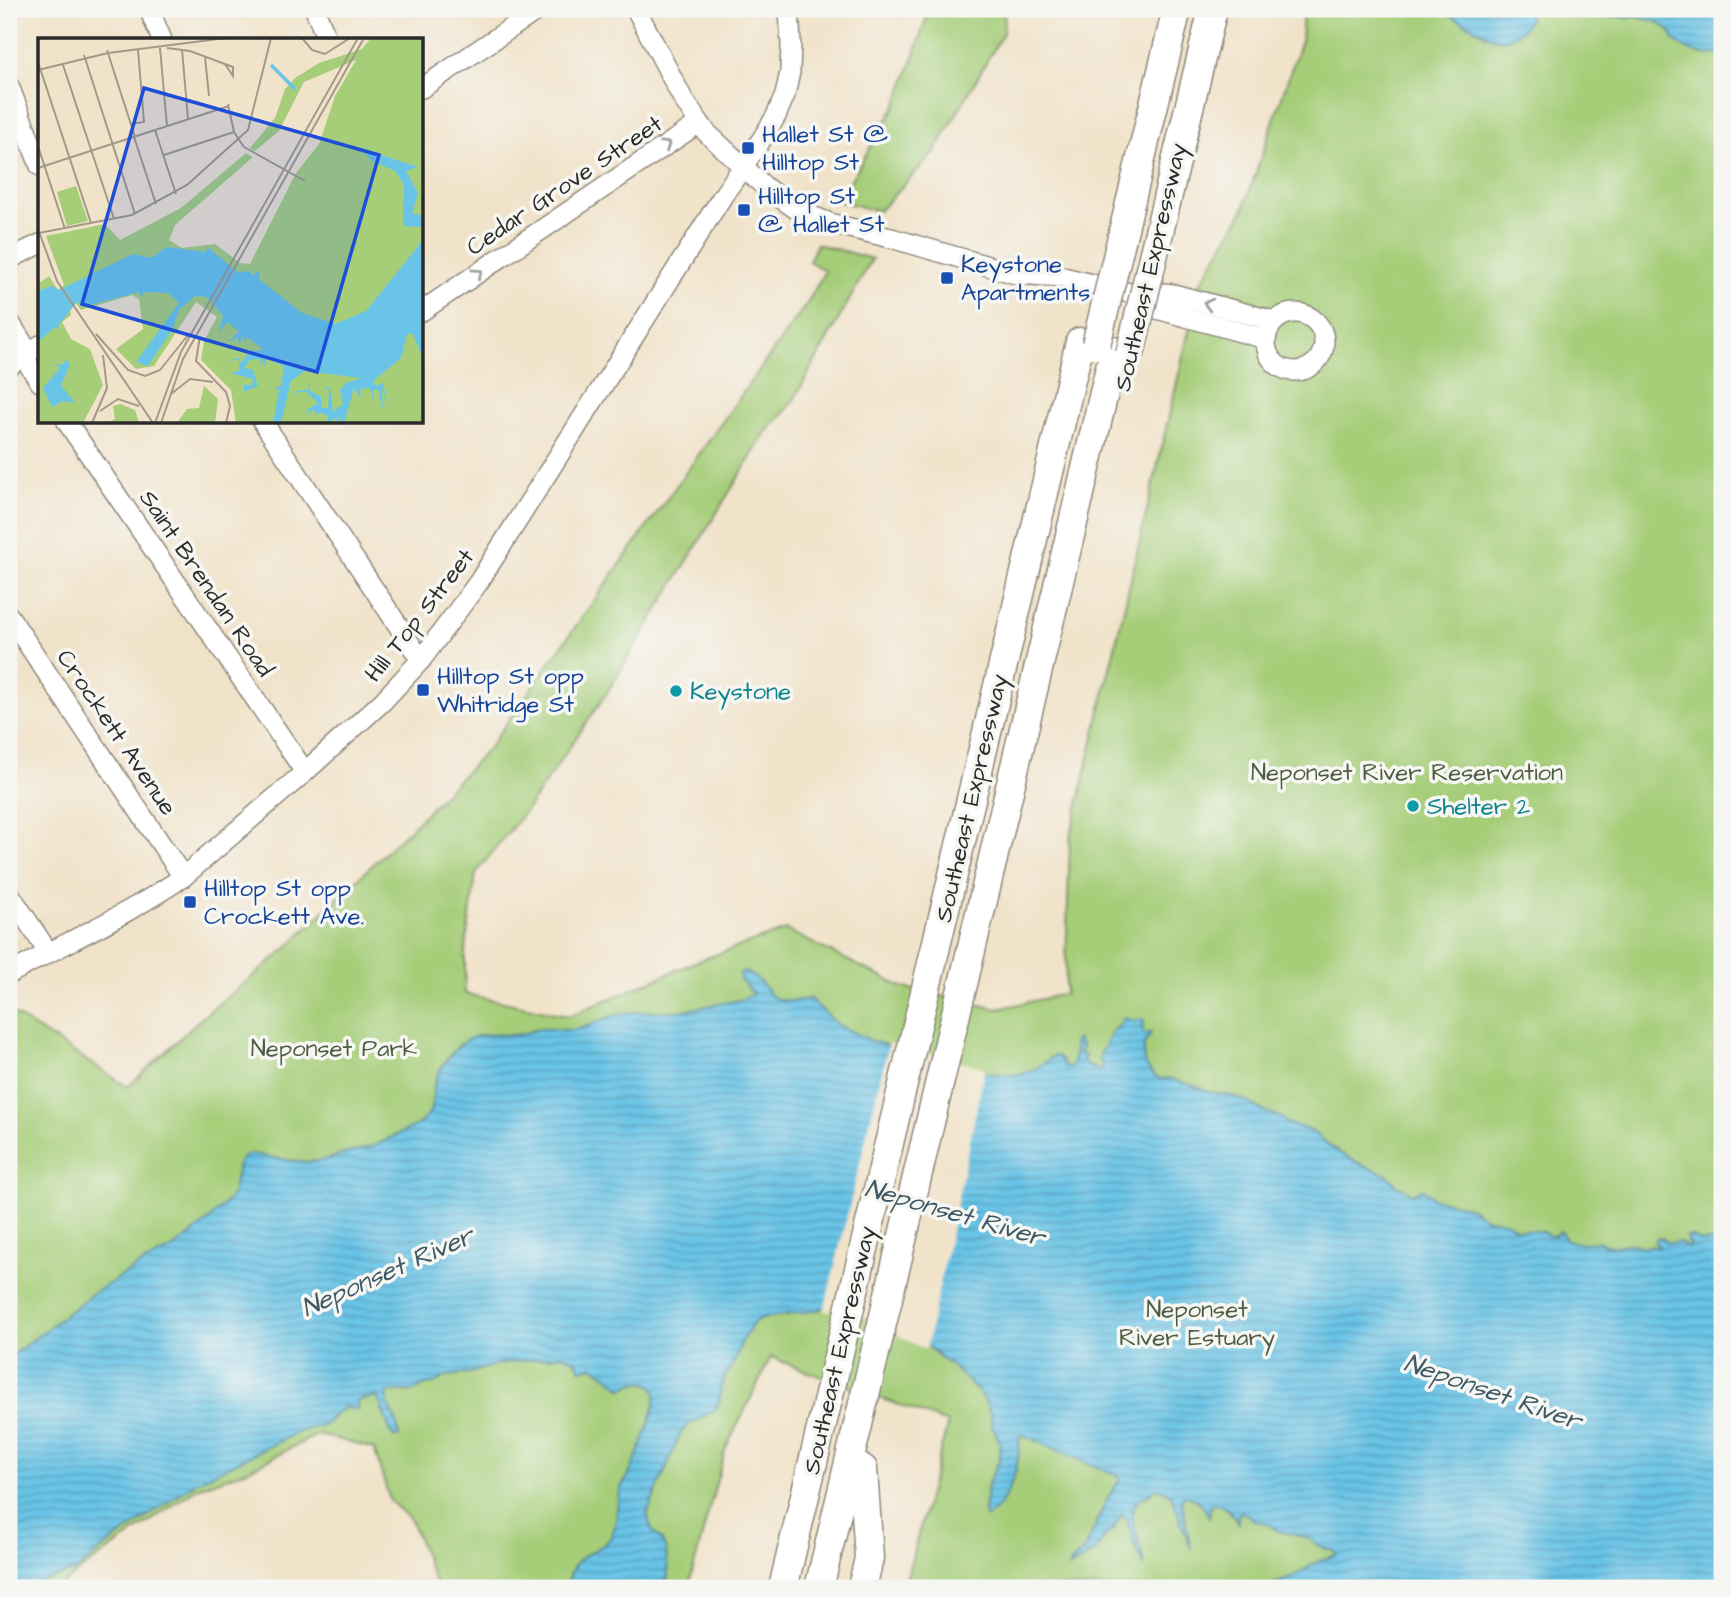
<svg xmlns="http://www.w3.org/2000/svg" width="1731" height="1597" viewBox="0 0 1731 1597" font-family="'Architects Daughter',sans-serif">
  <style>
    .park { fill: #a6ce79; stroke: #687c52; stroke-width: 2 }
    .water { fill: url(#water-rules); stroke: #4a7889; stroke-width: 2 }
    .pier { fill: #f1e3ca }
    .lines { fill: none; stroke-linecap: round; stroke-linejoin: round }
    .minor-casing { stroke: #8e877a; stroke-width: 22 }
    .highway-casing { stroke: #8e877a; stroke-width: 31 }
    .minor { stroke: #fff; stroke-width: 19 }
    .highway { stroke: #fff; stroke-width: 28 }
    .highway-bridge-casing { stroke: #8e877a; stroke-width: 31; stroke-linecap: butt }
    .highway-bridge { stroke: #fff; stroke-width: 28 }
    .oneway { stroke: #a0a0a0 }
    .transit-dot { fill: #1a4fb4; stroke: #f6f6f2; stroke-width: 2.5 }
    .culture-dot { fill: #0f9aa8; stroke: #f6f6f2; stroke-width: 2.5 }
    .labels { text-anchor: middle; stroke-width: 7; stroke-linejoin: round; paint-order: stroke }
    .transit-label { font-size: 24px; fill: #164399; stroke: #f6f6f2; text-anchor: start }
    .street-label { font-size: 24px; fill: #2b2b2b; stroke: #f6f6f2 }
    .culture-label { font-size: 24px; fill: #0d838f; stroke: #f6f6f2; text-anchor: start }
    .park-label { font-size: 24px; fill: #505c42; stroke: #f6f6f2 }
    .water-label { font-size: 26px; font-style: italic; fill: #3e5963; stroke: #f6f6f2 }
    .inset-river { fill: none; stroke: #69c4e7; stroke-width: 3.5 }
    .inset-road { fill: none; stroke: #a2998a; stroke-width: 2 }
    .view { fill: #1d4ed8; fill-opacity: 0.15; stroke: #1d4ed8; stroke-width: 3.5 }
    .inset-edge { fill: none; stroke: #2b2b2b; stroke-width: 3.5 }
  </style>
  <defs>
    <pattern id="water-rules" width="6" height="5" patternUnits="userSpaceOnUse" patternTransform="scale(1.75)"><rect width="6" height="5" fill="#69c4e7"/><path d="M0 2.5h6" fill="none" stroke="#579fbb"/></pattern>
  </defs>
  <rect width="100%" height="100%" fill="#f6f6f2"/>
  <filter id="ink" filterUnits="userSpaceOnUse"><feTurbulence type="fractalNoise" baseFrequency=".0143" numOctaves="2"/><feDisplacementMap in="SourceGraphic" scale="14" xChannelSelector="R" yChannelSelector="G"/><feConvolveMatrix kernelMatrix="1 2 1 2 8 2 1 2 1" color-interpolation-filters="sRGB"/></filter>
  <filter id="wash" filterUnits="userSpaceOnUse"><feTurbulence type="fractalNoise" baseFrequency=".00686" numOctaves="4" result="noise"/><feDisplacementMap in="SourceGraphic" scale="28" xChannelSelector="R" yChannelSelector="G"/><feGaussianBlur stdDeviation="1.57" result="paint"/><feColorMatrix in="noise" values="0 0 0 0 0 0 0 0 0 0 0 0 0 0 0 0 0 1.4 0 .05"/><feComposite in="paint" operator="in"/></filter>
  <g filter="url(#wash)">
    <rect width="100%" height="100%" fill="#f1e3ca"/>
    <g class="park">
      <polygon points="929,9 1005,9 1003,33 934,153 879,211 838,201 897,103 915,54"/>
      <polygon points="1303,9 1722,9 1722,1588 904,1588 948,1423 809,1372 771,1357 725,1450 688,1588 437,1588 411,1520 390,1501 374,1449 318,1434 248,1470 197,1488 56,1588 9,1588 9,1011 128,1087 199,1020 278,956 419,820 488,749 808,302 825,271 809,261 817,244 872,259 791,405 766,432 608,691 530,805 476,873 465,952 465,994 569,1016 698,961 786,930 902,987 997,1009 1065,994 1070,839 1200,284 1242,213 1301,41"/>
    </g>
    <g class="water">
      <path d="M1439,9H1529C1530,18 1529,22 1522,29C1512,39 1505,42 1491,37Z"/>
      <path d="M1582,9H1722V52C1701,59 1692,52 1675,42L1670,31L1656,21L1637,17L1591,16Z"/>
      <path d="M745,972C751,975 759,980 764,986C768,990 768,996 775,998C785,1003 799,1000 810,999L838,1025L871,1041L988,1073C1018,1077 1030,1076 1053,1056H1057L1066,1067H1071C1076,1060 1074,1048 1075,1040L1077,1039L1082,1047L1080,1050V1053L1085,1056L1083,1059L1085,1065L1100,1070L1103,1066L1099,1059L1101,1052L1105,1047L1113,1030L1121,1025L1122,1020L1125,1018L1134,1021L1142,1019L1144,1021L1142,1031L1144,1033H1151L1144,1045V1062L1153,1075L1156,1077L1162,1079L1168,1078L1197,1087L1209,1092L1232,1096L1246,1101L1259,1109L1282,1118L1286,1123L1311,1131L1338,1152L1364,1166L1388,1175L1397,1186L1402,1187L1412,1194L1423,1189L1433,1198L1471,1208L1487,1219L1506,1221L1517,1229L1543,1232L1550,1236L1556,1235L1560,1231L1566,1240L1582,1244L1599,1241C1613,1254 1627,1237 1643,1248L1651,1246L1658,1248L1659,1247L1655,1242L1657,1238H1662L1669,1243L1680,1242L1687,1248L1690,1245L1687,1242V1237L1691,1236L1700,1241L1705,1242L1722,1239V1588H1265L1290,1578L1321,1560L1336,1555L1335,1551L1323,1548L1317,1545L1312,1540L1292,1533H1286L1279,1531L1266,1523L1255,1521L1248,1515L1241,1512L1238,1515V1525C1233,1512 1226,1504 1211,1504L1209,1517C1203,1505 1198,1497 1183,1496L1182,1502L1191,1549L1171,1494L1158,1488L1152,1491L1147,1497L1143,1496C1136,1500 1132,1508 1132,1516L1145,1567L1136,1550L1127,1521L1122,1514L1113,1530L1107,1534L1095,1551L1088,1557L1072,1565L1069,1569C1071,1558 1080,1557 1085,1548C1097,1525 1104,1498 1121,1479L1118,1475C1085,1464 1055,1448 1023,1435L1019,1436C1021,1459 1013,1485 1000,1505C996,1510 992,1512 988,1517H986L984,1514L985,1502L989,1481L999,1461L1000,1451L999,1440L991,1424V1414L985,1401L978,1391L954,1368L929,1348L868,1315L834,1306L806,1312L763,1318L755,1321L743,1339L734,1362L726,1375L721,1387L719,1402L715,1410L687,1426L681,1432L647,1514L652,1530L662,1541L666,1551L668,1575L665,1588H567C569,1578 571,1567 580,1559C589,1551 603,1549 610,1538C619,1523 615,1507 620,1491C621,1485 625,1482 628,1477C635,1463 656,1410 656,1395C656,1391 655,1389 652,1386C642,1378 631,1383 622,1389C613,1379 603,1374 593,1366L581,1369L575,1360L563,1355L498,1364L470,1373L446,1376L434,1384L425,1385L414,1391L389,1392L387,1394L388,1404L397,1423L399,1436L394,1438C387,1427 384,1410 377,1397L359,1400L357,1403V1410L346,1407L336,1413L325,1425L310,1428L292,1435L196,1482L102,1549L76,1571L44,1580L30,1588H9V1358L92,1294L145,1262L168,1251L186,1239L210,1219L232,1196L238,1165L241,1160L245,1156L252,1154L299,1162L320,1161L374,1146L419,1124C439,1107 429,1102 435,1082C440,1067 453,1048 467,1040C482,1032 498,1035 514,1035C523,1035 531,1030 540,1029C550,1028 561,1031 572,1030C589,1029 604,1016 622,1014C640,1011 657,1012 675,1011C689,1010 703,1007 717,1004C730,1002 742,1001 753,994L740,979V973Z"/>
    </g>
    <polygon class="pier" points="889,1043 985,1068 926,1350 857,1313 844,1310 824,1311"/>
  </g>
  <g filter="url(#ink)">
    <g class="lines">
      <defs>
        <g id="minor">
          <polyline points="149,9 162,40"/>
          <polyline points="315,9 327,40"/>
          <polyline points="636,9 683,99 706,132 766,188 799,211 833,224 891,238 1016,274 1063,277 1134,294 1154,292 1173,294 1274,321"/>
          <polyline points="9,86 40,166"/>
          <polyline points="422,88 539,9"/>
          <polyline points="9,259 40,244"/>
          <polyline points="1134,294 1157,309 1266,339"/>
          <polyline points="422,311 699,123"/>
          <circle cx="1295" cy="342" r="29"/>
          <polyline points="9,321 29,353"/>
          <polyline points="23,356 40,382"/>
          <polyline points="9,366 40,345"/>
          <polyline points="67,422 305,772"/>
          <polyline points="263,422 421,660"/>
          <polyline points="9,616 183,877"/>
          <polyline points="9,893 48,952"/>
          <path d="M9,974C67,942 129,914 183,877L305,772L382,702L421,660L478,583L724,194L760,142L776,116L785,95L790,72L791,44L789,9"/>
        </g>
        <g id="highway">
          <polyline points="1119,249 1177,9"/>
          <polyline points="1153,257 1213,9"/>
          <polyline points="783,1588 1080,342"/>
          <polyline points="819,1588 1114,351"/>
          <polyline points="862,1588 869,1558 863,1469"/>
        </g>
      </defs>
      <use href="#minor" class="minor-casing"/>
      <use href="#highway" class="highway-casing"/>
      <use href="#minor" class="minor"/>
      <use href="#highway" class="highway"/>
      <defs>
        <g id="highway-bridge">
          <polyline points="1096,345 1119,249"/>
          <polyline points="1130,354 1153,257"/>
        </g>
      </defs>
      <use href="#highway-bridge" class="highway-bridge-casing"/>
      <use href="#highway-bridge" class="highway-bridge"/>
    </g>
    <defs><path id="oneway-chevron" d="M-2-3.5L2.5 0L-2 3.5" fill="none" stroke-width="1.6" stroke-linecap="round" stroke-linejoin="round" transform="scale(1.75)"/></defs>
    <g class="oneway">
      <use href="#oneway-chevron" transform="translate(666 145) rotate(-34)"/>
      <use href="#oneway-chevron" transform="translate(478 273) rotate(-34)"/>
      <use href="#oneway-chevron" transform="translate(1208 304) rotate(-165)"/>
    </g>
  </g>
  <g class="transit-dot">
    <rect x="741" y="141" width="14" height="14" rx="3.5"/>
    <rect x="737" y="203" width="14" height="14" rx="3.5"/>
    <rect x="940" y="271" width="14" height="14" rx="3.5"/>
    <rect x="416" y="683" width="14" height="14" rx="3.5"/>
    <rect x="183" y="895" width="14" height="14" rx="3.5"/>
  </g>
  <g class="culture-dot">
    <circle cx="676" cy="691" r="7"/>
    <circle cx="1413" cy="806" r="7"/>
  </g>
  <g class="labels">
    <g class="transit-label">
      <text x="762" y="142">Hallet St @<tspan x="762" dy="28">Hilltop St</tspan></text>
      <text x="758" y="204">Hilltop St<tspan x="758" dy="28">@ Hallet St</tspan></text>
      <text x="961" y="272">Keystone<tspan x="961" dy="28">Apartments</tspan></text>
      <text x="437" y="684">Hilltop St opp<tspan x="437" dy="28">Whitridge St</tspan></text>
      <text x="204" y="896">Hilltop St opp<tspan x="204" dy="28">Crockett Ave.</tspan></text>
    </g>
    <g class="street-label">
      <text transform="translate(564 185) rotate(-34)" y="8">Cedar Grove Street</text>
      <text transform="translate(1150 267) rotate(-77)" y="8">Southeast Expressway</text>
      <text transform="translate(207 583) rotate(56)" y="8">Saint Brendan Road</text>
      <text transform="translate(419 615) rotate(-52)" y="8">Hill Top Street</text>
      <text transform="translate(117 732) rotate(56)" y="8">Crockett Avenue</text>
      <text transform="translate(971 798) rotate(-77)" y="8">Southeast Expressway</text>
      <text transform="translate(839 1350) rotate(-77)" y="8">Southeast Expressway</text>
    </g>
    <g class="culture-label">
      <text x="690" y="699">Keystone</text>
      <text x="1427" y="814">Shelter 2</text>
    </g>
    <g class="park-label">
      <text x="1407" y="780">Neponset River Reservation</text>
      <text x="334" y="1056">Neponset Park</text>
      <text x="1197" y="1317">Neponset<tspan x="1197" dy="28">River Estuary</tspan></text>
    </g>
    <g class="water-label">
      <text transform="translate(955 1212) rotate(16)" y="9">Neponset River</text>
      <text transform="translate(387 1271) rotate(-24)" y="9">Neponset River</text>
      <text transform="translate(1493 1391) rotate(19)" y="9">Neponset River</text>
    </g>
  </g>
  <g transform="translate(38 38)">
    <rect width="385" height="385" fill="#f1e3ca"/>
    <path d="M166,348L180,361L177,385H139L149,371L161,370ZM83,366L97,372L101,385H70L77,381L75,368Z" fill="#a6ce79"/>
    <path d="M333,0H385V385H198L193,352L163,322L166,303L179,279L158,264L116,328L98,331L78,311L105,291L101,261L94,257L43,272L38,265L32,270L33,277L24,284L33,301L52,311L65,347L45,385H0V246L11,238L20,252L26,247L8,198L67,186L82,202L143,170L208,115L215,119L137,187L131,202L144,210L177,206L202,225L212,226L258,135L281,106L297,58L318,22L266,44L241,93L217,113L212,110L237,80L247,51L257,40L281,25L324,11ZM38,148L50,183L29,188L19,154Z" fill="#a6ce79"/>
    <path d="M322,110L380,129L368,133L380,155L374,176L385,177V189L365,188L366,147L357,133L334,123ZM385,202V321L375,296H369L363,320L335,343L338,348L345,345L351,371L344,349L345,372L340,351L335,352L336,366L332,350L322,351L323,360L316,350L306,385H302L300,377L299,385L297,380L290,385V378L281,374L280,378L276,372L271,373L270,381V371L280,365L268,354H259L258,359V353L270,352L272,344V353L283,359L284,370H290L291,352L285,349L292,350L295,374L305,366L302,352L308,345L323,340L267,333L253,343L243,385H235L241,352L236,350L243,348L246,328L228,321L226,330L224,320L223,330L222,321L212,322L206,330L215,332L220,348L206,354V346L214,348L215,341L193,335L202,332L201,322L190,323L201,320L203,325L212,313L226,312L209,299L208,306L205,297L201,307L200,299L190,304L201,293L189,284L181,294L185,278L169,259L157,258L141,272L134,292L110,328L98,324L141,265L130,255L105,254L104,260L101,254L56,266L38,265L20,288L22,292L17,289L0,304V253L14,248L21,252L95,216L113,220L129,209L167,214L170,210L200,234L212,233L214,238L222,232L221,241L264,275L297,286L328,273ZM29,321L32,327L23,347L37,365L25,363L14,369L5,350L22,330L17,325L24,327Z" fill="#69c4e7"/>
    <path class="inset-river" d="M233,27L257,51"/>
    <path class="inset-road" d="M264,0L274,12L287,16L312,0M122,10L129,88M129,10L152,13L195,29V38L187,26M144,11L150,81M69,12L97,99M46,17L97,176M167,19L171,58M0,24L53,185M25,27L76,181M0,32L70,15L188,0M190,66L196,94L206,109L267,143M93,86L106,84L100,12M117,92L138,156M96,99L118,166M0,108L27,191M126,117L196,94M0,130L191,68M0,191L19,243L115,385M1,195L94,177L149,147L210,92L233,0M58,296L90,332L107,338L122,332L150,297M162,298L158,323L188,354L192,368L188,385M133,356L152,341L175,344M62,373L80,361L101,368M54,385L69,350L65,317M117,385L143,314L320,0M123,385L145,321L326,0"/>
    <path class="view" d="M106,50L341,117L279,334L44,266Z"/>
    <rect width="385" height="385" class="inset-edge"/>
  </g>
  <rect width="1731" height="1597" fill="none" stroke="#f6f6f2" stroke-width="35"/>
</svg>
